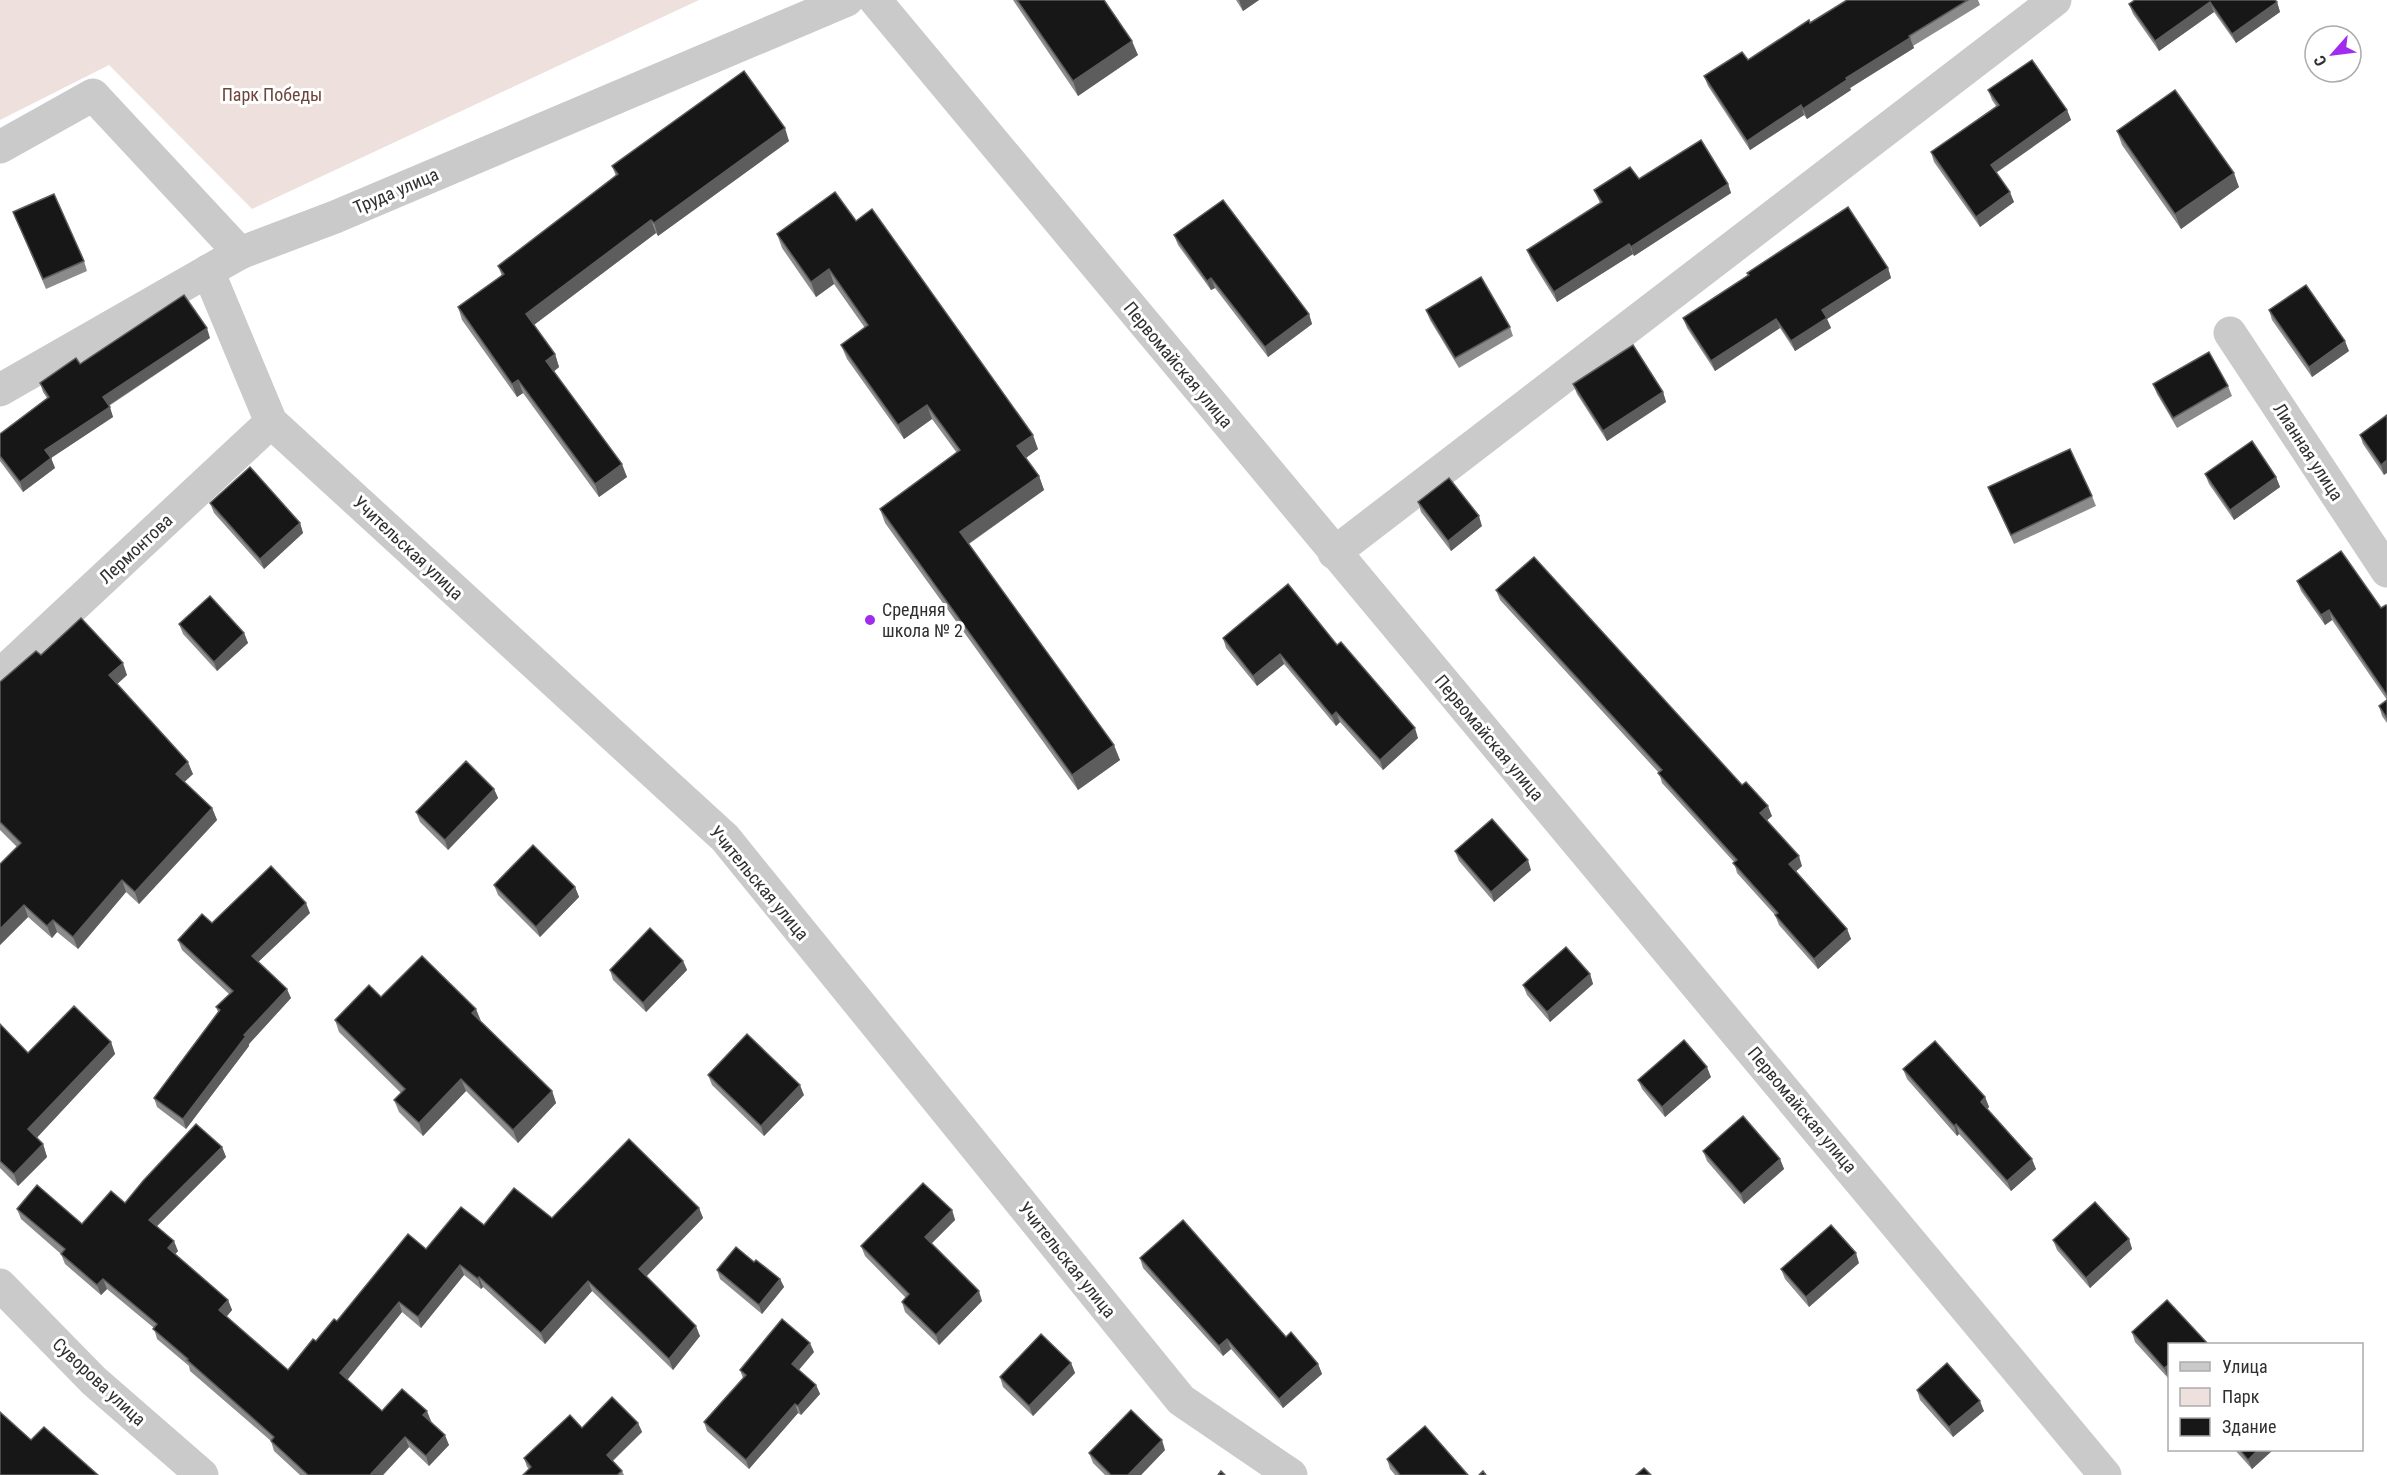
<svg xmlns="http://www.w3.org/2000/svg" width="2387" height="1475" viewBox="0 0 2387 1475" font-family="'Roboto Condensed',sans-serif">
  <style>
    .green { fill: #ede0dd }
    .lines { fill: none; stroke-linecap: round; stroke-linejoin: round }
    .minor { stroke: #cacaca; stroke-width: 33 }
    .wall { fill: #8b8b8b }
    .shaded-wall { fill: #5d5d5d }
    .building { fill: #171717; stroke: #5d5d5d; stroke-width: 1.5 }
    .poi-dot { fill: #a02ced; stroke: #fff; stroke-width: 2 }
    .labels { text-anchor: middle; stroke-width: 6; stroke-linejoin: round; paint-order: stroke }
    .park-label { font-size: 18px; fill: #6e453b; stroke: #fff }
    .street-label { font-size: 18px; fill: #303030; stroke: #fff }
    .poi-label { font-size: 18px; fill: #303030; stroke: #fff; text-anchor: start }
  </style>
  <rect width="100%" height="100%" fill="#fff"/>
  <polygon class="green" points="0,0 699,0 252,209 109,65 0,120"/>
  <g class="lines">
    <g class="minor">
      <polyline points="875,0 2105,1475"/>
      <polyline points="0,147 93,95 240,253 335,217 847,0"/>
      <polyline points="240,253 208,271 271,422 725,838 1181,1400 1291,1475"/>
      <polyline points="2230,333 2387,571"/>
      <polyline points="0,390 208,271"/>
      <polyline points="1334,553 2055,0"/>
      <polyline points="0,675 271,422"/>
      <polyline points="0,1285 94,1381 202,1475"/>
    </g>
  </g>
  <g class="wall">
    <polygon points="1013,0 1104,0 1138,55 1078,96"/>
    <polygon points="1236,0 1259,0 1243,11"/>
    <polygon points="1847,0 1978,0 1980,5 1913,46 1914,48 1850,88 1851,90 1807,119 1804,115 1750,150 1708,86 1704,76 1748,60"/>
    <polygon points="2277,2 2280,12 2236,43 2214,12 2159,51 2133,14 2129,4"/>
    <polygon points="1988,90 2067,110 2071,120 1996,173 2014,202 1980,227 1934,162 1931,152 1996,106 1992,100"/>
    <polygon points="2117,131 2239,187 2181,229 2122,145"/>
    <polygon points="789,141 658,236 656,233 534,325 555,354 559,367 554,371 627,477 599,497 523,393 517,397 462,320 458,307 502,276 498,266 616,176 612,166"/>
    <polygon points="1639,179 1728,184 1731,193 1634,256 1633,254 1557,302 1531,260 1527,250 1600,203 1594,190"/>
    <polygon points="13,212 84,261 87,271 46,289"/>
    <polygon points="856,221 1038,449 1026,458 1039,476 1044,490 969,544 1120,760 1078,790 885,523 880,509 957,453 932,419 904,439 847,359 841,345 865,328 834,284 816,297 782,248 777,234"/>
    <polygon points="1174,235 1309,314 1312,324 1268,357 1215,288 1211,290 1178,245"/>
    <polygon points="1888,268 1891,278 1827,319 1831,328 1795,351 1780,328 1715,371 1687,328 1683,318 1748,276 1747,273"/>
    <polygon points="1426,310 1510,327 1513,336 1459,368 1430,320"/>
    <polygon points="2269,310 2349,351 2312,377 2272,320"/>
    <polygon points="210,338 109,406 113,417 51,458 55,468 23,492 0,461 0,434 47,398 43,392 40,383 80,364"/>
    <polygon points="1573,384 1663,392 1666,402 1607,441 1577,394"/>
    <polygon points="2153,384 2228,386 2232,396 2177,428 2157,394"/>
    <polygon points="2387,415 2384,475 2363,444 2360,435"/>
    <polygon points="2205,474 2276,477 2280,487 2234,520 2209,484"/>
    <polygon points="1988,487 2092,496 2096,506 2014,544 1992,496"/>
    <polygon points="1418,502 1482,526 1451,551 1421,512"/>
    <polygon points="210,503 300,523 303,533 264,569 214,513"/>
    <polygon points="2297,581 2381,608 2387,606 2387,700 2332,620 2325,625 2301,591"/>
    <polygon points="1496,590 1742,785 1772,816 1767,820 1802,866 1796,871 1847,929 1851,939 1818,969 1779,925 1775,915 1737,873 1734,862 1662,783 1659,773 1500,600"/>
    <polygon points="179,624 244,633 248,643 217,671 183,634"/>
    <polygon points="1223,638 1337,645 1418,738 1383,770 1340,722 1336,726 1284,664 1257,686 1226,648"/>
    <polygon points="41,655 127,675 117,684 193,774 184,782 212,808 217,820 139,904 126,892 78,949 57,932 52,938 28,917 0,945 0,864 17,847 0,830 0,682"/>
    <polygon points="2387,700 2387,723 2382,716 2379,706"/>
    <polygon points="494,789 498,798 448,850 420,822 416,812"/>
    <polygon points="1455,851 1531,870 1494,902 1459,861"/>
    <polygon points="494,885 575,887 579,897 540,937 498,895"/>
    <polygon points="310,913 258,962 291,998 249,1044 249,1046 186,1129 157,1107 154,1098 218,1012 216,1007 229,994 182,950 178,940 212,923"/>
    <polygon points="683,961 687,970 646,1012 613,980 610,970"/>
    <polygon points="1590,974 1593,984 1550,1022 1527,995 1523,985"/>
    <polygon points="381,997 480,1021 552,1091 556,1103 518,1143 466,1091 423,1136 399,1112 394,1100 401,1093 339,1032 335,1020"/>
    <polygon points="0,1024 28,1053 111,1042 115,1054 36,1138 43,1144 47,1157 18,1186 0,1168"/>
    <polygon points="1903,1069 1985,1097 1989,1107 1987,1109 2036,1169 2011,1191 1959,1134 1957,1136 1907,1079"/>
    <polygon points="708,1075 804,1095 764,1136 712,1085"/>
    <polygon points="1711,1077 1665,1117 1642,1089 1638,1080"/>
    <polygon points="222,1147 226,1157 157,1226 178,1251 175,1254 228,1300 232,1310 226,1317 288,1370 316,1341 337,1321 426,1249 484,1225 552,1218 699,1208 703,1218 646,1276 700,1336 673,1370 592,1291 545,1344 483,1287 481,1289 464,1275 421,1328 402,1312 347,1380 382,1411 431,1421 449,1445 429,1466 409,1447 383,1475 300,1475 274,1451 271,1441 190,1371 189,1366 157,1339 154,1328 107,1289 101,1295 65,1264 61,1254 21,1219 17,1209 82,1224 125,1203"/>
    <polygon points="1703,1151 1780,1159 1784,1169 1744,1204 1707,1161"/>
    <polygon points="952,1210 955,1220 931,1244 982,1301 939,1345 905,1312 902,1302 906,1298 865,1256 861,1246"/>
    <polygon points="2129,1239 2132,1249 2090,1288 2057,1250 2053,1240"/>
    <polygon points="1140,1258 1286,1337 1318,1364 1322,1374 1283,1408 1231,1349 1223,1356 1143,1268"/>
    <polygon points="754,1262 780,1279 784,1287 762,1314 720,1279 717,1270"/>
    <polygon points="1859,1263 1809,1307 1785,1279 1781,1269"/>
    <polygon points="2132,1332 2169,1344 2169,1376 2168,1378 2135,1342"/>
    <polygon points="814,1352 799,1370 816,1385 820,1394 801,1415 798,1413 749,1469 707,1431 704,1422 743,1378 740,1370"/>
    <polygon points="1071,1363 1075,1373 1033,1416 1003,1387 1000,1377"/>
    <polygon points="1917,1390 1984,1411 1953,1437 1920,1400"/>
    <polygon points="638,1423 642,1432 613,1461 622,1471 624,1475 523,1475 529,1469 527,1467 524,1458 582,1428"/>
    <polygon points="2234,1449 2274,1449 2252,1469"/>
    <polygon points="1165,1450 1141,1475 1105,1475 1093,1463 1089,1453"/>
    <polygon points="1387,1459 1468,1475 1395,1475 1390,1469"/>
  </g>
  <g class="shaded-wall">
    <polygon points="1239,0 1259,0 1243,11"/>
    <polygon points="2210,2 2214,12 2159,51 2155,41"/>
    <polygon points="2277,2 2280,12 2236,43 2232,34"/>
    <polygon points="1910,38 1914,48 1850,88 1851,90 1807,119 1803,109 1846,78"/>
    <polygon points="1132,41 1138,55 1078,96 1073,81"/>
    <polygon points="1801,105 1804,115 1750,150 1747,141"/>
    <polygon points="2067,110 2071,120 1994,174 1991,165"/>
    <polygon points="785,128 789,141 658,236 654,223"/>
    <polygon points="2234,173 2239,187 2181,229 2175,214"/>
    <polygon points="1728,184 1731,193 1634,256 1631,247"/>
    <polygon points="2010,192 2014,202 1980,227 1976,217"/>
    <polygon points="651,220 656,233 531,327 526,314"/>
    <polygon points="1629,244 1633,254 1557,302 1554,292"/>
    <polygon points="1888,268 1891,278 1827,319 1831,328 1795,351 1791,341 1822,310"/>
    <polygon points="829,269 834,284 816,297 811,282"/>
    <polygon points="1211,278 1215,288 1211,290 1207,281"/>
    <polygon points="1309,314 1312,324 1268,357 1265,347"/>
    <polygon points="1776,319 1780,328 1715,371 1711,361"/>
    <polygon points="207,328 210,338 106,407 103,397"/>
    <polygon points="2345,341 2349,351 2312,377 2309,367"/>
    <polygon points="555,354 559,367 551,374 546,361"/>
    <polygon points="518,380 523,393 517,397 512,384"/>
    <polygon points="1663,392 1666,402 1607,441 1603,431"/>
    <polygon points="927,405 932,419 904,439 898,425"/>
    <polygon points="110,407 113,417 51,458 55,468 23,492 20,482 45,450"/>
    <polygon points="1033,435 1038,449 1023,460 1017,446"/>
    <polygon points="2387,460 2387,473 2384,475 2381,465"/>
    <polygon points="622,464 627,477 599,497 595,484"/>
    <polygon points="1039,476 1044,490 965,546 960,532"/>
    <polygon points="2276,477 2280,487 2234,520 2230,510"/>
    <polygon points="1479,516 1482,526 1451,551 1448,541"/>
    <polygon points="300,523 303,533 264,569 260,559"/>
    <polygon points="2329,610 2332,620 2325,625 2321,615"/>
    <polygon points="244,633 248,643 217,671 214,662"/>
    <polygon points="1280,654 1284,664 1257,686 1253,676"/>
    <polygon points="123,663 127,675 114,687 109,675"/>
    <polygon points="1336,712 1340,722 1336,726 1332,716"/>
    <polygon points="1415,728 1418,738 1383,770 1380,760"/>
    <polygon points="1114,745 1120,760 1078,790 1072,775"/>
    <polygon points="188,762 193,774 180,786 176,774"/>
    <polygon points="494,789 498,798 448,850 445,840"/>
    <polygon points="1768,806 1772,816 1764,823 1760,813"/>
    <polygon points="212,808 217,820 139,904 135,892"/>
    <polygon points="1799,856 1802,866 1793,874 1789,864"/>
    <polygon points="1528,860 1531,870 1494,902 1491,892"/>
    <polygon points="122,880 126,892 78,949 73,937"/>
    <polygon points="575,887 579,897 540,937 536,927"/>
    <polygon points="306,903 310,913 255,965 252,956"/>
    <polygon points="24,905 28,917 0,945 0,929"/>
    <polygon points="53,920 57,932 52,938 47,926"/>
    <polygon points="1847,929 1851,939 1818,969 1814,959"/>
    <polygon points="683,961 687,970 646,1012 643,1003"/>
    <polygon points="1590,974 1593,984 1550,1022 1547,1012"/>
    <polygon points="287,989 291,998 249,1044 249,1046 186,1129 183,1119 244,1035"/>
    <polygon points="476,1009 481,1021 472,1013"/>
    <polygon points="111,1042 115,1054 33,1142 28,1129"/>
    <polygon points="1707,1067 1711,1077 1665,1117 1662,1107"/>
    <polygon points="461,1079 466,1091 423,1136 419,1123"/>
    <polygon points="800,1085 804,1095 764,1136 761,1126"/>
    <polygon points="552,1091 556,1103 518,1143 513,1130"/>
    <polygon points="1985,1097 1989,1107 1984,1112 1981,1102"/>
    <polygon points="1956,1124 1959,1134 1957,1136 1954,1126"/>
    <polygon points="43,1144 47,1157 18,1186 14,1174"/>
    <polygon points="222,1147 226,1157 153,1230 149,1220"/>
    <polygon points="1780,1159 1784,1169 1744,1204 1741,1194"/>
    <polygon points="2032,1159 2036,1169 2011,1191 2007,1181"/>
    <polygon points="699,1208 703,1218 643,1280 639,1269"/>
    <polygon points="952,1210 955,1220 928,1247 925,1237"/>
    <polygon points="2129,1239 2132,1249 2090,1288 2086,1278"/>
    <polygon points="174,1241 178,1251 172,1258 168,1248"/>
    <polygon points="1856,1253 1859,1263 1809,1307 1806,1297"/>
    <polygon points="460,1265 464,1275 421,1328 418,1317"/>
    <polygon points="479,1277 483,1287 481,1289 478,1279"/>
    <polygon points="103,1279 107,1289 101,1295 97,1285"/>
    <polygon points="780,1279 784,1287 762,1314 759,1305"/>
    <polygon points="588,1281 592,1291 545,1344 541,1333"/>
    <polygon points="979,1291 982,1301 939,1345 936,1335"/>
    <polygon points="228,1300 232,1310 223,1321 219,1310"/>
    <polygon points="399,1302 402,1312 344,1384 340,1373"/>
    <polygon points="696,1326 700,1336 673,1370 669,1359"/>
    <polygon points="1227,1339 1231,1349 1223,1356 1219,1346"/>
    <polygon points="810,1343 814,1352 796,1373 792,1364"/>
    <polygon points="1071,1363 1075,1373 1033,1416 1029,1406"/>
    <polygon points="1318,1364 1322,1374 1283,1408 1279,1399"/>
    <polygon points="2167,1366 2169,1373 2169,1376 2168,1378 2164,1368"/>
    <polygon points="816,1385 820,1394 801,1415 798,1406"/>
    <polygon points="1980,1401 1984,1411 1953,1437 1949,1427"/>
    <polygon points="795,1404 798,1413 749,1469 746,1460"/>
    <polygon points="427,1411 431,1421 427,1425 423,1415"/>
    <polygon points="638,1423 642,1432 610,1463 607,1455"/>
    <polygon points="445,1435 449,1445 429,1466 426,1456"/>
    <polygon points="405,1437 409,1447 383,1475 370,1475"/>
    <polygon points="1162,1440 1165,1450 1141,1475 1128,1475"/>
    <polygon points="2259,1449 2274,1449 2252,1469 2248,1460"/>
  </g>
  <g class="building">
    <polygon points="1017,0 1104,0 1132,41 1073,81"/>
    <polygon points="1847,0 1968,0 1909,36 1910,38 1846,78 1847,80 1803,109 1801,105 1747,141 1704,76 1742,52 1748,60 1809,20 1810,23"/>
    <polygon points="2135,0 2275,0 2277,2 2232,34 2210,2 2155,41 2129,4"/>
    <polygon points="2032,60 2067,110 1991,165 2010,192 1976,217 1931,152 1999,105 1988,90"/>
    <polygon points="744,71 785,128 654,223 651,220 526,314 555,354 546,361 622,464 595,484 518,380 512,384 458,307 504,274 498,266 618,174 612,166"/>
    <polygon points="2175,90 2234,173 2175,214 2117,131"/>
    <polygon points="1701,140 1728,184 1631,247 1629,244 1554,292 1527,250 1602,202 1594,190 1630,167 1639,179"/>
    <polygon points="835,192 856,221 872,209 1033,435 1017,446 1039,476 960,532 1114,745 1072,775 880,509 960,450 927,405 898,425 841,345 868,325 829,269 811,282 777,234"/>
    <polygon points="54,194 84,261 43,279 13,212"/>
    <polygon points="1223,200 1309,314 1265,347 1211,278 1207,281 1174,235"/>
    <polygon points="1848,207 1888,268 1822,310 1827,318 1791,341 1776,319 1711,361 1683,318 1749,275 1747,273"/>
    <polygon points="1481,277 1510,327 1455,358 1426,310"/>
    <polygon points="2306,285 2345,341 2309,367 2269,310"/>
    <polygon points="184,295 207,328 103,397 110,407 45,450 51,458 20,482 0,456 0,434 49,397 40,383 76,358 80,364"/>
    <polygon points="1633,345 1663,392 1603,431 1573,384"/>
    <polygon points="2209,352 2228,386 2173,418 2153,384"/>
    <polygon points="2387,415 2387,460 2381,465 2360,435"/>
    <polygon points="2252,441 2276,477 2230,510 2205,474"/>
    <polygon points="2070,449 2092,496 2011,535 1988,487"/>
    <polygon points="250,467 300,523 260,559 210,503"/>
    <polygon points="1449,478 1479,516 1448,541 1418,502"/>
    <polygon points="2341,551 2381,608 2386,605 2387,606 2387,695 2329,610 2321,615 2297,581"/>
    <polygon points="1534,557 1742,785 1746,782 1768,806 1760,813 1799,856 1789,864 1847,929 1814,959 1775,915 1778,913 1733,863 1737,860 1658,773 1662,770 1496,590"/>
    <polygon points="1288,584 1337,645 1341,642 1415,728 1380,760 1336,712 1332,716 1280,654 1253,676 1223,638"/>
    <polygon points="210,596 244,633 214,662 179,624"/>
    <polygon points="81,618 123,663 109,675 188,762 176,774 212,808 135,892 122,880 73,937 53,920 47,926 24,905 0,929 0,864 21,843 0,822 0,682 36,651 41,655"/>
    <polygon points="2387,700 2387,718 2379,706"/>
    <polygon points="466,761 494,789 445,840 416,812"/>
    <polygon points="1492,819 1528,860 1491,892 1455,851"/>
    <polygon points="533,845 575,887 536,927 494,885"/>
    <polygon points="271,866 306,903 252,956 287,989 244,1035 246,1036 183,1119 154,1098 220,1010 216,1007 233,991 178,940 202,914 212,923"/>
    <polygon points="650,928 683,961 643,1003 610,970"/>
    <polygon points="1566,947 1590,974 1547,1012 1523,985"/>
    <polygon points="422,956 476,1009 472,1013 552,1091 513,1130 461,1079 419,1123 394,1100 405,1089 335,1020 369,985 381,997"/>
    <polygon points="74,1006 111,1042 28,1129 43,1144 14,1174 0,1161 0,1024 28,1053"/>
    <polygon points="747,1034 800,1085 761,1126 708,1075"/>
    <polygon points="1684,1040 1707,1067 1662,1107 1638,1080"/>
    <polygon points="1935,1041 1985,1097 1981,1102 2032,1159 2007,1181 1956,1124 1954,1126 1903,1069"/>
    <polygon points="1743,1116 1780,1159 1741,1194 1703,1151"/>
    <polygon points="196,1124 222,1147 149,1220 174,1241 168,1248 228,1300 219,1310 288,1370 313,1339 316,1341 334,1319 337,1321 408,1234 426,1249 461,1207 484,1225 514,1188 552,1218 629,1139 699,1208 639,1269 696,1326 669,1359 588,1281 541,1333 479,1277 478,1279 460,1265 418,1317 399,1302 340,1373 382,1411 402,1389 427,1411 423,1415 445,1435 426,1456 405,1437 370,1475 308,1475 271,1441 274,1437 187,1360 188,1359 153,1329 157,1324 103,1279 97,1285 61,1254 65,1249 17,1209 37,1185 82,1224 111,1191 125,1203 143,1181"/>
    <polygon points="923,1183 952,1210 925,1237 979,1291 936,1335 902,1302 909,1294 861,1246"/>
    <polygon points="2095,1202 2129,1239 2086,1278 2053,1240"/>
    <polygon points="1183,1220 1286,1337 1291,1332 1318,1364 1279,1399 1227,1339 1219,1346 1140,1258"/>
    <polygon points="1831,1225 1856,1253 1806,1297 1781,1269"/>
    <polygon points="736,1247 754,1262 756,1260 780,1279 759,1305 717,1270"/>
    <polygon points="2167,1300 2208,1344 2169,1344 2169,1368 2167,1366 2164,1368 2132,1332"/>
    <polygon points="782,1319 810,1343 792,1364 816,1385 798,1406 795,1404 746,1460 704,1422 746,1375 740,1370"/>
    <polygon points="1041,1334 1071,1363 1029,1406 1000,1377"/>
    <polygon points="1947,1363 1980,1401 1949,1427 1917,1390"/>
    <polygon points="612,1397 638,1423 607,1455 622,1471 617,1475 523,1475 531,1467 524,1458 570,1415 582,1428"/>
    <polygon points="1131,1410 1162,1440 1128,1475 1111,1475 1089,1453"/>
    <polygon points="0,1412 31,1440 44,1427 98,1475 0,1475"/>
    <polygon points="1425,1426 1468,1475 1400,1475 1387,1459"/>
    <polygon points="2239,1449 2259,1449 2248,1460"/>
    <polygon points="1644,1468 1651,1475 1636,1475"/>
    <polygon points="1221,1471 1225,1475 1218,1475"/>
    <polygon points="1483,1471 1486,1475 1479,1475"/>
  </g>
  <circle class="poi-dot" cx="870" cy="620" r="6"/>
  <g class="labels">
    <g class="park-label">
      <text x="272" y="101">Парк Победы</text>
    </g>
    <g class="street-label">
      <text transform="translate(396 191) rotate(-23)" y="6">Труда улица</text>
      <text transform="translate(1178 365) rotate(50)" y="6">Первомайская улица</text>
      <text transform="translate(2308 452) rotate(57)" y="6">Лианная улица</text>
      <text transform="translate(408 548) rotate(43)" y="6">Учительская улица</text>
      <text transform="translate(136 549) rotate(-43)" y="6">Лермонтова</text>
      <text transform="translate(1489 738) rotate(50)" y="6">Первомайская улица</text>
      <text transform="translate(759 883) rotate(50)" y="6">Учительская улица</text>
      <text transform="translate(1802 1110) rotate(50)" y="6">Первомайская улица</text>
      <text transform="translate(1067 1260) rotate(51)" y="6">Учительская улица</text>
      <text transform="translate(99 1382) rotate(43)" y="6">Суворова улица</text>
    </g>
    <g class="poi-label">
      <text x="882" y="616">Средняя<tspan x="882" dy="21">школа № 2</tspan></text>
    </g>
  </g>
  <rect x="2168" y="1343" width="195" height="108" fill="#ffffff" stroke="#acacac" stroke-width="1.5"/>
  <rect x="2180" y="1362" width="30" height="9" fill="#cacaca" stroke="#acacac" stroke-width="1.5"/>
  <text x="2222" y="1373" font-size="18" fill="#303030">Улица</text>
  <rect x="2180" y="1388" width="30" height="18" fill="#ede0dd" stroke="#acacac" stroke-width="1.5"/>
  <text x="2222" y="1403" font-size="18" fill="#303030">Парк</text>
  <rect x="2180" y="1418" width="30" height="18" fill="#171717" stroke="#acacac" stroke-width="1.5"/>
  <text x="2222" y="1433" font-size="18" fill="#303030">Здание</text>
  <g transform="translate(2333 54) rotate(242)"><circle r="28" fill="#ffffff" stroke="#acacac" stroke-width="1.5"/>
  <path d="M0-4.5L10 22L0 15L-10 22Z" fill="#a02ced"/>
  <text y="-9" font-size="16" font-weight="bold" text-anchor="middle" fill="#303030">С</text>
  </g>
</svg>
